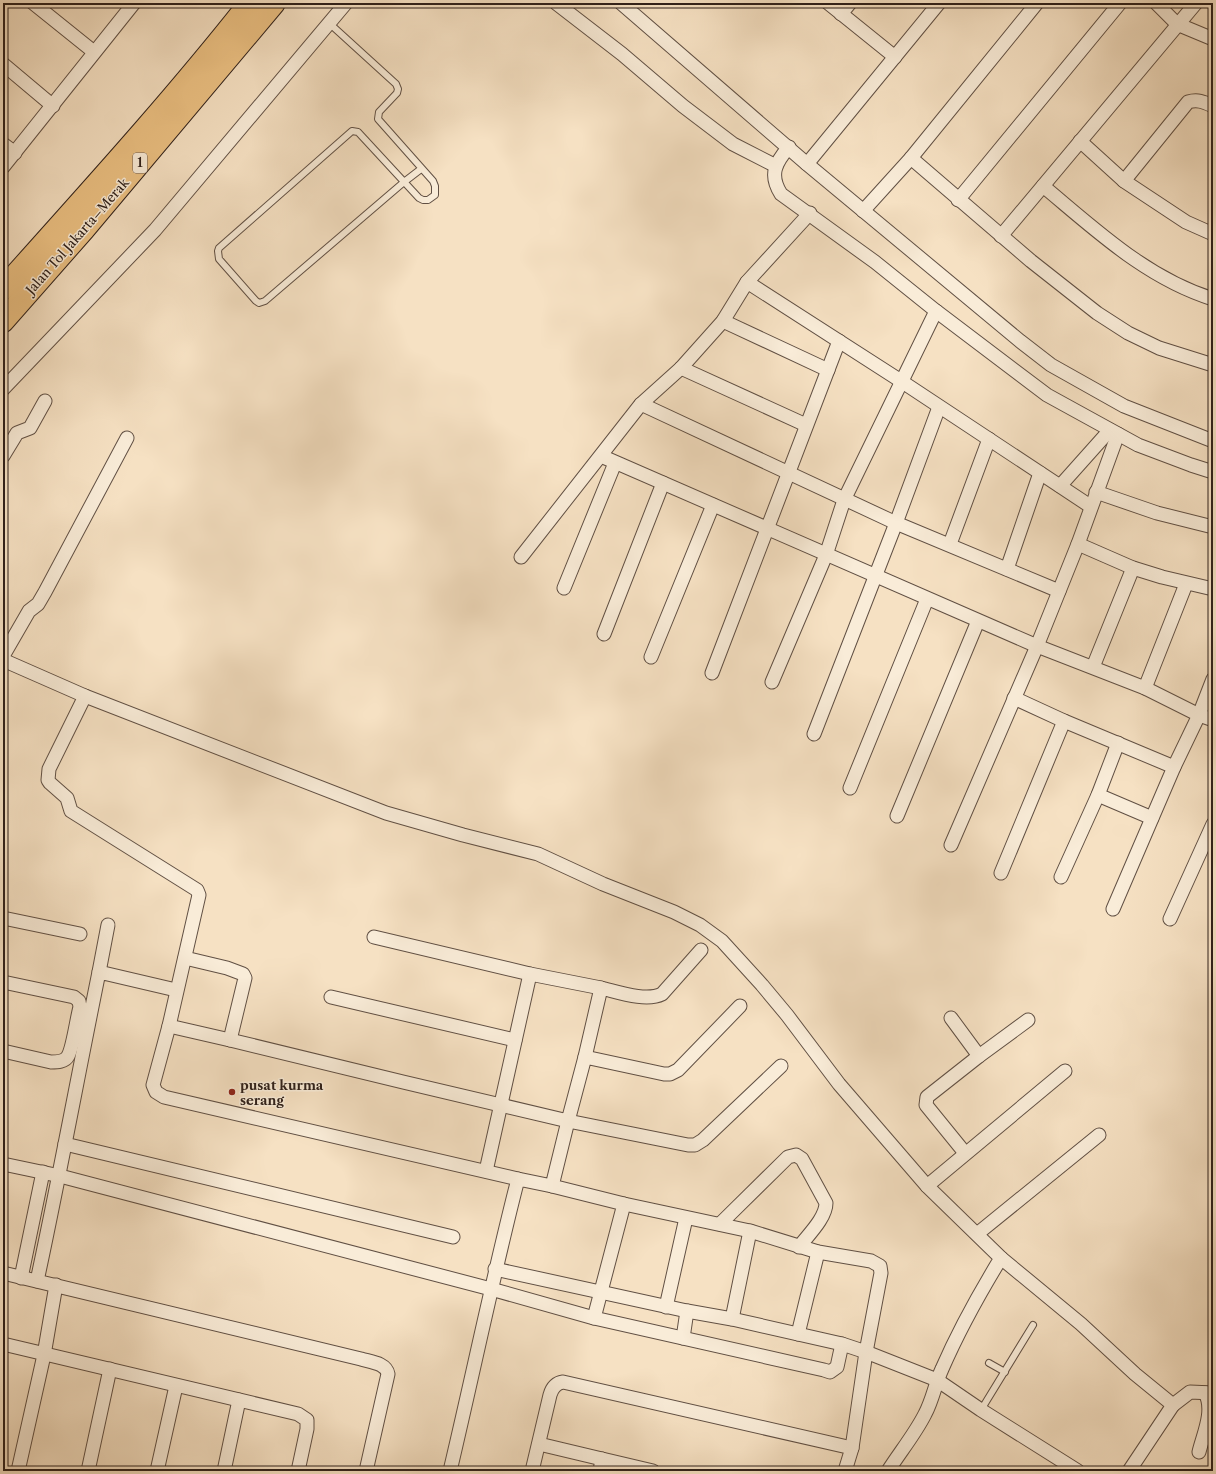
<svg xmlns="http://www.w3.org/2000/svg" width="1216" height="1474" viewBox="0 0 1216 1474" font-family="'Libre Caslon Text',serif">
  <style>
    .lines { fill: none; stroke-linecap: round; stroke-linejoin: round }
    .lane-casing { stroke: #615044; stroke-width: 8 }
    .street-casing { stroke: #615044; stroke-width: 15 }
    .highway-casing { stroke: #2f201a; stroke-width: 24 }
    .lane { stroke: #f9ecd8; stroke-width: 6 }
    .street { stroke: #f9ecd8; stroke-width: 13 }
    .highway { stroke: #ebc082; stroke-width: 22 }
    .poi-dot { fill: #8f2418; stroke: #f9ecd8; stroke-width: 1.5 }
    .labels { text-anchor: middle; stroke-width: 3; stroke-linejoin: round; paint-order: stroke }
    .shield { fill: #f9ecd8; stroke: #6c5d53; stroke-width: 1 }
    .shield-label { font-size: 12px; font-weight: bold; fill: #2f201a }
    .street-label { font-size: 13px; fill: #2f201a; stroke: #f9ecd8 }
    .poi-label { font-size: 13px; font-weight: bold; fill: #2f201a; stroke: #f9ecd8; text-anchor: start }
  </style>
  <rect width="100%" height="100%" fill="#f6e1c3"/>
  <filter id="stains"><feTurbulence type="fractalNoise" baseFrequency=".005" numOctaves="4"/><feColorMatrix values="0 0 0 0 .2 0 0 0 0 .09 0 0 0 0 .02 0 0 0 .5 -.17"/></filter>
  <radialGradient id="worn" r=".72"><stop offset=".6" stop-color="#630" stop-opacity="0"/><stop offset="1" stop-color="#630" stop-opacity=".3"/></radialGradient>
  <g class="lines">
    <defs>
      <g id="lane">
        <polyline points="329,23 396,84 398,89 397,93 379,112 378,119 433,181 435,186 435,195 428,200 423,200 419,198 358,132 352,131 219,248 218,251 219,259 256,301 259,303 265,301 404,182 421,169"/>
        <polyline points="989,1363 1005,1372"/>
        <polyline points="981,1410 1033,1325"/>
      </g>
      <g id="street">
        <polyline points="33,3 94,52"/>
        <polyline points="556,3 622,54 683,106 733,144 776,166"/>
        <polyline points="621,3 807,164 1020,341 1051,365 1124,406 1213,441"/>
        <polyline points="828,3 895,57"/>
        <polyline points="1156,3 1177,24 1213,39"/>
        <polyline points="841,14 850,3"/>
        <polyline points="3,64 53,106"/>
        <polyline points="1080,141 1124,181 1186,222 1213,234"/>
        <polyline points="3,144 15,153"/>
        <path d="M789,147C775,163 769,175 781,194L875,262L936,311L1047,395L1138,445L1191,465L1213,472"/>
        <polyline points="911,158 1031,261 1097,313 1128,333 1159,348 1213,365"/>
        <polyline points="807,164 939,3"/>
        <polyline points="3,167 134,3"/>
        <path d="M1124,181L1188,102C1198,99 1204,102 1213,106"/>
        <path d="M1043,186C1096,230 1146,278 1213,299"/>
        <polyline points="958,200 1120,3"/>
        <polyline points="863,211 911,158 1037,3"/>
        <polyline points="1001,236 1196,3"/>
        <polyline points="747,282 901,381 1090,506"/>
        <polyline points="723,321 828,370"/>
        <polyline points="681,368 806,425"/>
        <polyline points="3,389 155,230 346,3"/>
        <polyline points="641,404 896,523 1059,591"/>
        <polyline points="3,456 17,433 30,428 45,401"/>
        <polyline points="601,456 1037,646 1145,688 1199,715 1174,767 1113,909"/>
        <polyline points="1060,486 1110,430"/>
        <polyline points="1096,492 1157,513 1213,527"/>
        <polyline points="950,544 989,439"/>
        <polyline points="1078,544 1133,568 1162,577 1213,589"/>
        <polyline points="521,557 641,404 681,368 723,321 747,282 810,213"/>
        <polyline points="1007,569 1040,473"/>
        <polyline points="564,588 615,463"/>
        <polyline points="604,634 663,483"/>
        <polyline points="3,656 29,611 38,604 45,592 127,438"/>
        <polyline points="651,657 713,505"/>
        <path d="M3,660L85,696L386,813L463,835L538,854L603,884L674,912L700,925L722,941L762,985L787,1015L839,1084L927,1186L1001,1258C979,1294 959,1330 942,1369C935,1384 933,1399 925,1414C915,1434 900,1452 888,1471"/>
        <polyline points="1093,667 1133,568"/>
        <polyline points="712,673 839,341"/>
        <polyline points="1213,679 1199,715 1213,720"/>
        <polyline points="772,682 826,555 844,500 936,311"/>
        <polyline points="1145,688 1186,584"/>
        <polyline points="85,696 49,769 48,780 50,783 67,798 71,811 197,890 199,895 169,1026 153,1085 156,1092 164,1097 518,1179"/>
        <polyline points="1014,698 1064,721 1174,767"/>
        <polyline points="814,734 896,523 939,407"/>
        <polyline points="850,788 927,599"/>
        <polyline points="1098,795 1152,818"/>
        <polyline points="897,816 978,621"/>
        <polyline points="951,845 1037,646 1078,544 1118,434"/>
        <polyline points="1001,873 1064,721"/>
        <polyline points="1061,877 1098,795 1118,743"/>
        <polyline points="3,918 80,934"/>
        <polyline points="1170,919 1213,824"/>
        <polyline points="374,937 530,974"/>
        <polyline points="185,958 227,968 243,974 245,978 230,1040"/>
        <polyline points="99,972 108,925"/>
        <path d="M3,982L74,997L79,1001L80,1007C77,1017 73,1048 68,1056C65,1062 57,1062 51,1062L3,1051"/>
        <polyline points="331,997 515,1040"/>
        <polyline points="951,1018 979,1056"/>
        <polyline points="169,1026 230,1040 403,1082 568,1121 585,1057 664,1074 670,1074 678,1070 740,1006"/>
        <path d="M585,1057L601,988C618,992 646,1002 662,994L701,950"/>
        <polyline points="65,1144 453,1237"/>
        <polyline points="965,1153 926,1105 927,1097 979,1056 1028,1020"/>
        <polyline points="3,1164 60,1176 491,1289 594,1318 824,1370 830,1372 837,1367 842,1344"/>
        <polyline points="486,1171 530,974 601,988"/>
        <polyline points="552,1186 624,1204 750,1231 818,1252 871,1261 880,1266 881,1273 866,1352 852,1448 845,1471"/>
        <polyline points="927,1186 1065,1071"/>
        <path d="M720,1224L788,1157L796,1155L802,1159L826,1203C826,1218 808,1235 799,1247"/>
        <polyline points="977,1234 1099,1135"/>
        <polyline points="1001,1258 1081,1324 1135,1374 1173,1405 1190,1392 1213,1393"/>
        <polyline points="495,1269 687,1311 732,1319 842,1344 866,1352 937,1380 981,1410 1078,1471"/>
        <path d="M3,1273L361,1359C371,1362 386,1363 388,1374L366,1471"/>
        <polyline points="21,1278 43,1172"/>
        <path d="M37,1281C59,1179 78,1075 99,972L176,990"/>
        <polyline points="666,1307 686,1218"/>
        <polyline points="594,1318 624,1204"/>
        <polyline points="732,1319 750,1231"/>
        <polyline points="798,1334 818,1252"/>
        <polyline points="683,1338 687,1311"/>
        <polyline points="3,1344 298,1414 307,1420 307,1429 298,1471"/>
        <polyline points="539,1444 602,1459"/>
        <path d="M1199,1452C1203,1435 1215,1410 1205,1393"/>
        <polyline points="18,1471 44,1355 56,1285"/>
        <polyline points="88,1471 110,1369"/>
        <polyline points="157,1471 176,1386"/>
        <polyline points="224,1471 239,1400"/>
        <path d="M450,1471C473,1374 493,1276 518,1179L552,1186L568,1121L688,1145H695L703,1140L781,1066"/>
        <path d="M532,1471L550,1395C552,1388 556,1383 563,1382L852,1448"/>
        <polyline points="600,1471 602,1459 653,1471"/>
        <polyline points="1129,1471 1173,1405"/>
      </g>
      <g id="highway">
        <path d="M3,289C87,195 172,102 250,3"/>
        <polyline points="3,321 84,229 274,3"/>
      </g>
    </defs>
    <use href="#lane" class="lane-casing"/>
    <use href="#street" class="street-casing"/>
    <use href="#highway" class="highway-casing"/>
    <use href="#lane" class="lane"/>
    <use href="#street" class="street"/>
    <use href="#highway" class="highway"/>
  </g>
  <circle class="poi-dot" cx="232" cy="1092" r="4"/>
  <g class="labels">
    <rect class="shield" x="133" y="153" width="14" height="20" rx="3"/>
    <g class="shield-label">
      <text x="140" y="167">1</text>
    </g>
    <g class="street-label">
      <text transform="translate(77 236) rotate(-49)" y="5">Jalan Tol Jakarta–Merak</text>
    </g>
    <g class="poi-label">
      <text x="240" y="1090">pusat kurma<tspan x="240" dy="15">serang</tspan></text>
    </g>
  </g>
  <rect width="1216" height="1474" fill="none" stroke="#f6e1c3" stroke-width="16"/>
  <rect x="4" y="4" width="1208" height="1466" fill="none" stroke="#2f201a" stroke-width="2"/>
  <rect x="8" y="8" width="1200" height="1458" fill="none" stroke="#2f201a"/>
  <rect width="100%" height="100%" filter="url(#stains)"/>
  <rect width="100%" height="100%" fill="url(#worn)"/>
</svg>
